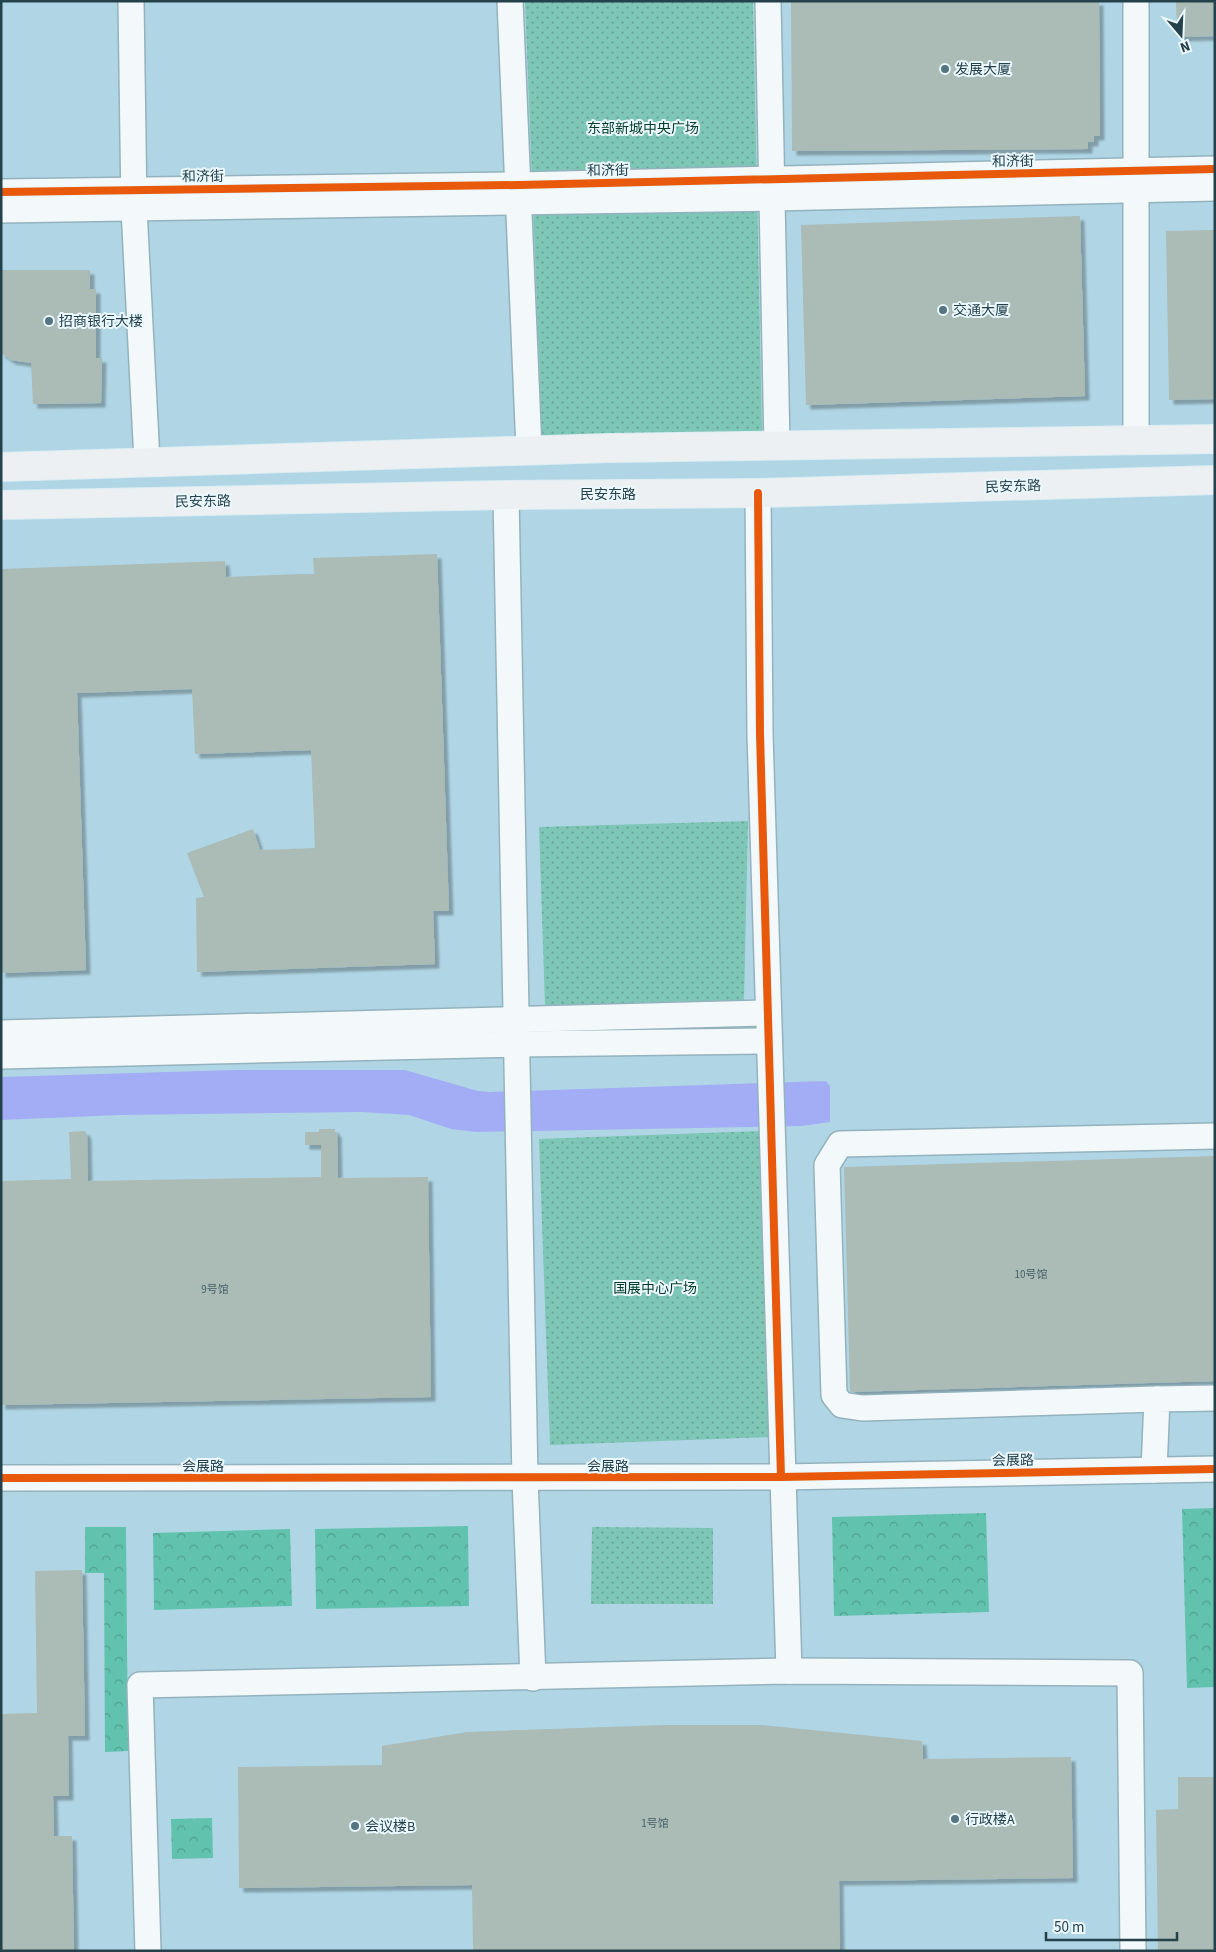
<svg xmlns="http://www.w3.org/2000/svg" width="1216" height="1952" viewBox="0 0 1216 1952" font-family="'Source Sans 3','Noto Sans SC',sans-serif">
  <style>
    .green { fill: url(#green-dots) }
    .forest { fill: url(#forest-crowns) }
    .water { fill: #a3adf5 }
    .building { fill: #abbbb6; filter: url(#shadow) }
    .lines { fill: none; stroke-linecap: round; stroke-linejoin: round }
    .minor-casing { stroke: #93b2bd; stroke-width: 28 }
    .major-casing { stroke: #dbedf3; stroke-width: 30 }
    .minor { stroke: #f3f9fb; stroke-width: 25 }
    .major { stroke: #edf0f3; stroke-width: 28 }
    .cycleway-casing { stroke: #ebf8fd; stroke-width: 11 }
    .cycleway { stroke: #e8590c; stroke-width: 8 }
    .poi-dot { fill: #557582; stroke: #ebf8fd; stroke-width: 2 }
    .labels { text-anchor: middle; stroke-width: 4; stroke-linejoin: round; paint-order: stroke }
    .number-label { font-size: 11px; fill: #466066 }
    .poi-label { font-size: 14px; fill: #24414c; stroke: #ebf8fd; text-anchor: start }
    .park-label { font-size: 14px; fill: #003c28; stroke: #ebf8fd }
    .street-label { font-size: 14px; fill: #24414c; stroke: #ebf8fd }
  </style>
  <defs>
    <pattern id="green-dots" width="8" height="8" patternUnits="userSpaceOnUse" patternTransform="scale(1.25)"><rect width="8" height="8" fill="#7ec6b6"/><path d="M2 2h.1M6 6h.1" fill="none" stroke="#67a296" stroke-width="1.8" stroke-linecap="round"/></pattern>
    <pattern id="forest-crowns" width="20" height="18" patternUnits="userSpaceOnUse" patternTransform="scale(1.25)"><rect width="20" height="18" fill="#61c3ae"/><path d="M2 6a3 3 0 1 1 6 0M12 15a3 3 0 1 1 6 0" fill="none" stroke="#50a090"/></pattern>
    <filter id="shadow"><feDropShadow dx="4.5" dy="4.5" stdDeviation="1" flood-color="#0004"/></filter>
  </defs>
  <rect width="100%" height="100%" fill="#b0d6e5"/>
  <g class="green">
    <polygon points="525,1 753,1 762,433 542,436"/>
    <polygon points="748,821 744,1000 545,1005 539,827"/>
    <polygon points="760,1131 770,1437 550,1445 539,1139"/>
    <polygon points="592,1527 713,1528 713,1604 591,1604"/>
  </g>
  <g class="forest">
    <polygon points="1215,1508 1215,1687 1187,1688 1182,1509"/>
    <polygon points="986,1513 989,1612 834,1616 832,1517"/>
    <polygon points="468,1526 469,1606 316,1609 315,1529"/>
    <polygon points="85,1527 126,1527 128,1751 105,1752 104,1573 85,1573"/>
    <polygon points="290,1529 292,1606 154,1610 153,1533"/>
    <polygon points="212,1818 213,1858 172,1859 171,1819"/>
  </g>
  <polygon class="water" points="233,1070 405,1070 478,1091 489,1092 826,1081 830,1086 830,1122 802,1126 476,1132 451,1129 409,1115 362,1112 120,1115 1,1120 1,1077"/>
  <g class="building">
    <polygon points="791,1 1099,1 1100,136 1094,136 1094,142 1088,142 1088,149 792,151"/>
    <polygon points="1176,1 1215,1 1215,36 1177,37"/>
    <polygon points="1080,216 1085,396 806,405 801,225"/>
    <polygon points="1215,230 1215,399 1169,400 1166,231"/>
    <polygon points="1,270 90,270 90,289 96,289 96,358 102,358 101,403 33,404 31,363 11,360 1,353"/>
    <polygon points="437,554 449,911 433,911 435,964 197,972 196,898 204,897 187,853 253,829 260,850 315,848 311,750 195,754 192,689 77,693 86,970 1,973 1,569 225,561 226,577 299,574 314,574 313,558"/>
    <polygon points="319,1129 335,1129 335,1132 337,1132 338,1178 428,1177 431,1397 1,1405 1,1181 71,1179 69,1132 85,1131 87,1135 88,1181 321,1177 321,1145 305,1145 305,1132 319,1132"/>
    <polygon points="1215,1156 1215,1381 850,1392 844,1167"/>
    <polygon points="82,1570 85,1736 68,1736 69,1796 53,1796 54,1836 72,1836 74,1951 1,1951 1,1714 37,1713 35,1571"/>
    <polygon points="665,1725 762,1725 922,1741 923,1759 1071,1757 1073,1878 839,1881 840,1951 473,1951 472,1885 239,1888 238,1767 382,1765 382,1746 467,1732"/>
    <polygon points="1178,1777 1215,1777 1215,1951 1158,1951 1156,1810 1178,1809"/>
  </g>
  <g class="lines">
    <defs>
      <g id="minor">
        <polyline points="131,1 134,209 147,461"/>
        <polyline points="510,1 529,450"/>
        <polyline points="768,1 777,446"/>
        <polyline points="1136,1 1136,440"/>
        <polyline points="1,192 519,185 1215,169"/>
        <polyline points="1,210 772,198 1215,188"/>
        <polyline points="758,493 760,734 789,1671"/>
        <polyline points="506,495 525,1479 533,1678"/>
        <polyline points="1,1033 768,1013"/>
        <polyline points="1,1056 516,1044 769,1041"/>
        <polyline points="1157,1399 862,1408 842,1405 834,1395 827,1165 840,1144 1215,1136"/>
        <polyline points="1154,1470 1157,1399 1215,1398"/>
        <polyline points="1,1478 781,1477 1215,1469"/>
        <polyline points="148,1951 140,1685 789,1671 1130,1673 1133,1951"/>
      </g>
      <g id="major">
        <polyline points="1,467 609,448 1215,439"/>
        <polyline points="1,505 506,495 758,493 1215,480"/>
      </g>
    </defs>
    <use href="#minor" class="minor-casing"/>
    <use href="#major" class="major-casing"/>
    <use href="#minor" class="minor"/>
    <use href="#major" class="major"/>
    <defs>
      <g id="cycleway">
        <polyline points="1,192 519,185 1215,169"/>
        <polyline points="758,493 760,734 781,1477"/>
        <polyline points="1,1478 781,1477 1215,1469"/>
      </g>
    </defs>
    <use href="#cycleway" class="cycleway-casing"/>
    <use href="#cycleway" class="cycleway"/>
  </g>
  <g class="poi-dot">
    <circle cx="945" cy="69" r="5"/>
    <circle cx="943" cy="310" r="5"/>
    <circle cx="49" cy="321" r="5"/>
    <circle cx="955" cy="1819" r="5"/>
    <circle cx="355" cy="1826" r="5"/>
  </g>
  <g class="labels">
    <g class="number-label">
      <text x="1031" y="1278">10号馆</text>
      <text x="215" y="1293">9号馆</text>
      <text x="655" y="1827">1号馆</text>
    </g>
    <g class="poi-label">
      <text x="955" y="74">发展大厦</text>
      <text x="953" y="315">交通大厦</text>
      <text x="59" y="326">招商银行大楼</text>
      <text x="965" y="1824">行政楼A</text>
      <text x="365" y="1831">会议楼B</text>
    </g>
    <g class="park-label">
      <text x="643" y="133">东部新城中央广场</text>
      <text x="655" y="1293">国展中心广场</text>
    </g>
    <g class="street-label">
      <text transform="translate(1013 161) rotate(-1)" y="5">和济街</text>
      <text transform="translate(608 170) rotate(-1)" y="5">和济街</text>
      <text transform="translate(203 176) rotate(-1)" y="5">和济街</text>
      <text transform="translate(1013 486) rotate(-2)" y="5">民安东路</text>
      <text x="608" y="499">民安东路</text>
      <text transform="translate(203 501) rotate(-1)" y="5">民安东路</text>
      <text transform="translate(1013 1460) rotate(-1)" y="5">会展路</text>
      <text x="203" y="1471">会展路</text>
      <text x="608" y="1471">会展路</text>
    </g>
  </g>
  <rect width="1216" height="1952" fill="none" stroke="#24414c" stroke-width="5"/>
  <g transform="translate(1181 35) rotate(161)" stroke="#ebf8fd" stroke-width="4" paint-order="stroke">
  <path d="M0-4L9 19L0 12L-9 19Z" fill="#24414c"/>
  <text y="-8" font-size="14" font-weight="bold" text-anchor="middle" fill="#24414c">N</text>
  </g>
  <path d="M1046 1932v8h131v-8" fill="none" stroke="#24414c" stroke-width="2.5"/>
  <text x="1054" y="1932" font-size="15" fill="#24414c" stroke="#ebf8fd" stroke-width="4" paint-order="stroke">50 m</text>
</svg>
